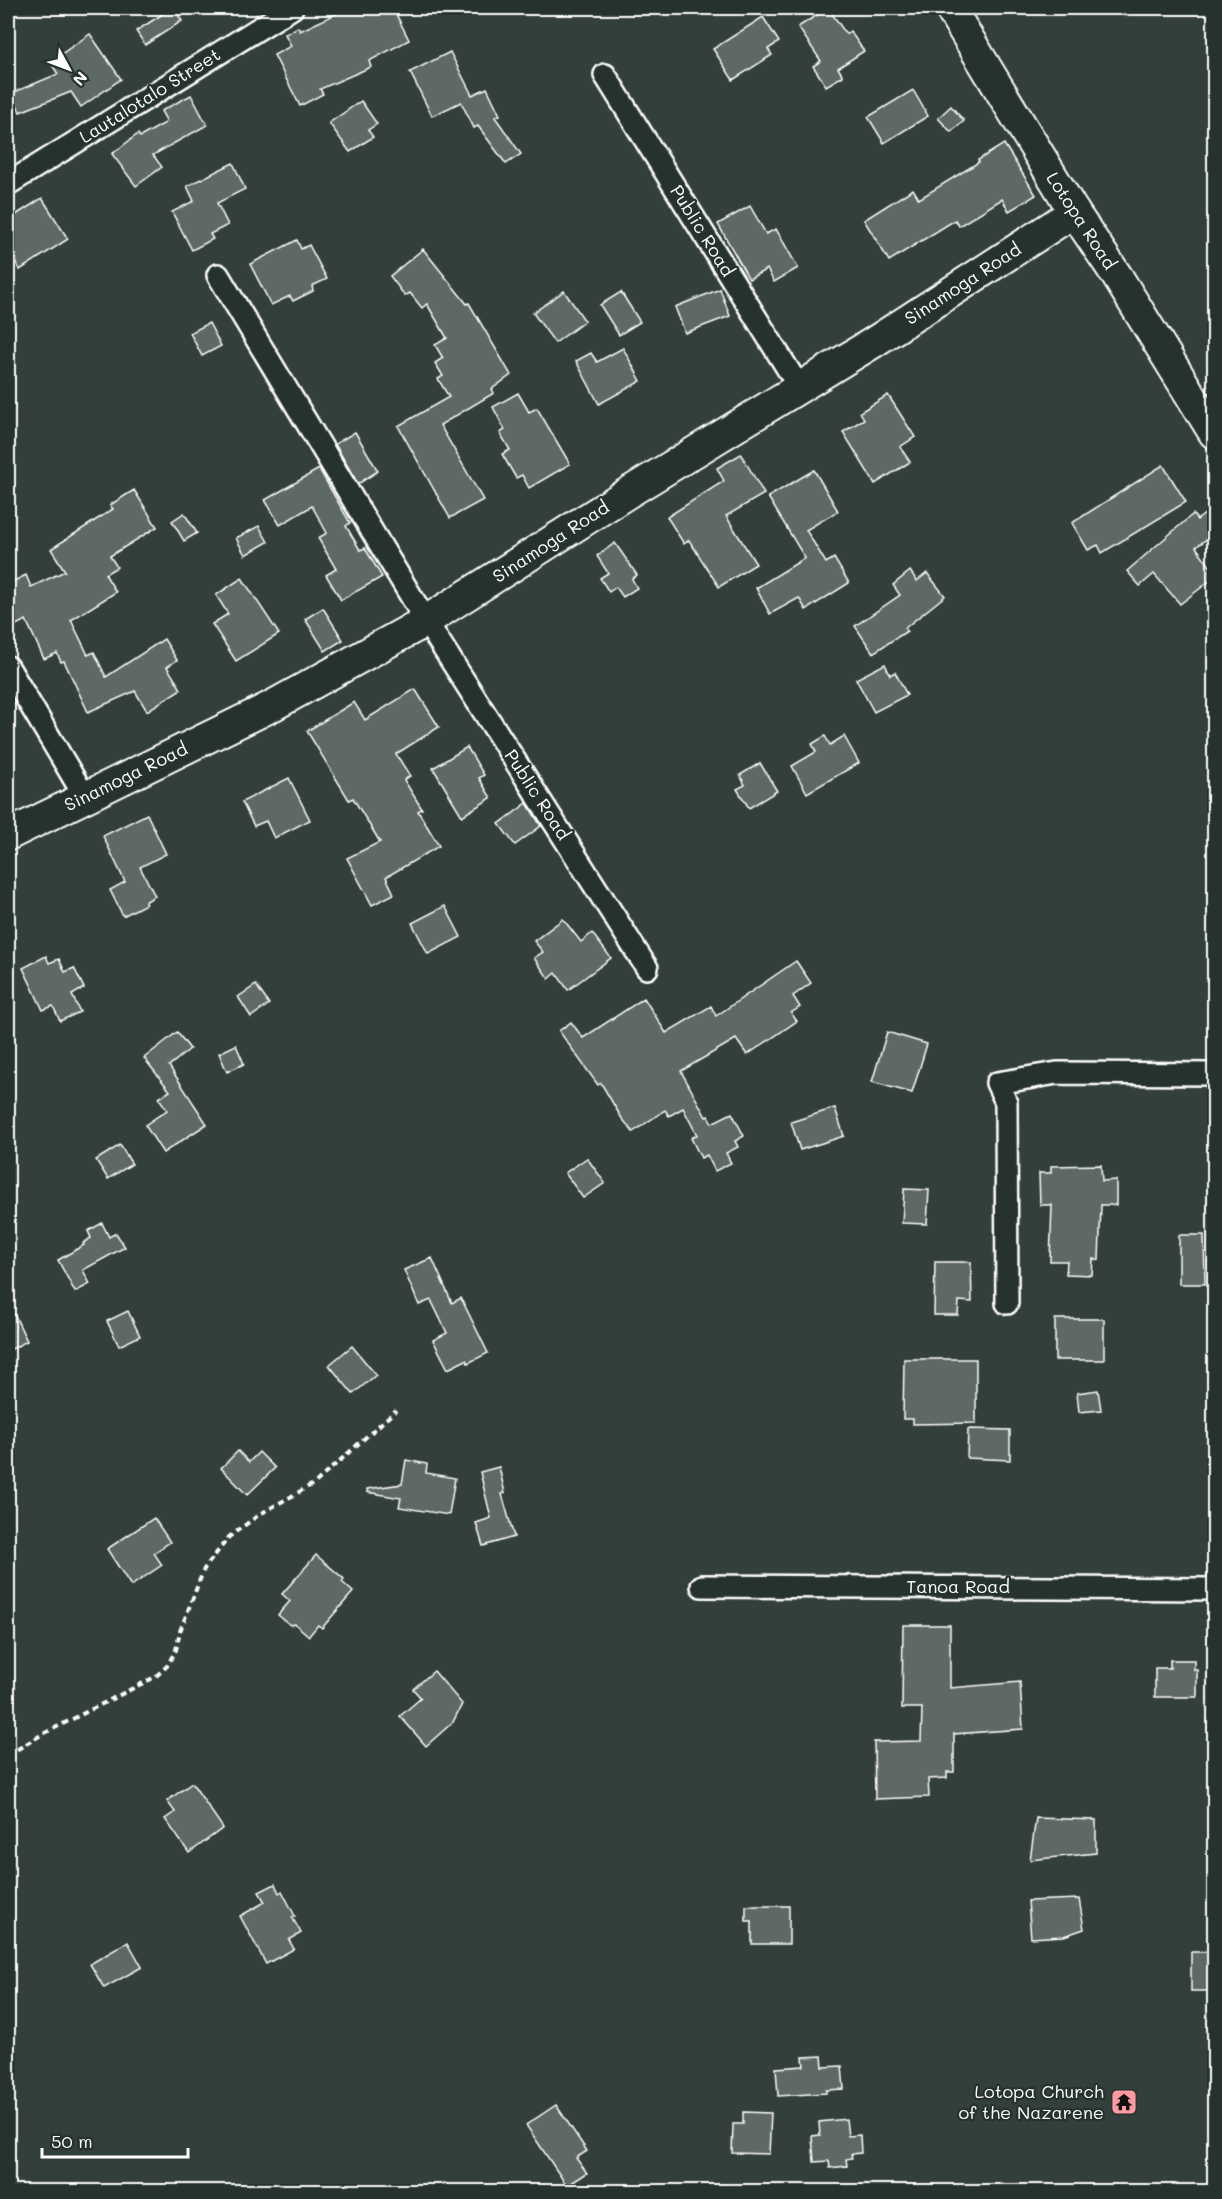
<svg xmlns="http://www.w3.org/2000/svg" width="1222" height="2199" viewBox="0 0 1222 2199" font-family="Mali,sans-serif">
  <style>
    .building { fill: #5f6964; stroke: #fff; stroke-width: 1.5 }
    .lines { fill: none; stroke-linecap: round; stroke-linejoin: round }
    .street-casing { stroke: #fff; stroke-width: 26 }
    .secondary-casing { stroke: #fff; stroke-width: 34 }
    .path { stroke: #fff; stroke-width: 4; stroke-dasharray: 6 4.5; stroke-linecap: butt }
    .street { stroke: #26332d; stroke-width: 21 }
    .secondary { stroke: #26332d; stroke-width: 30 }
    .labels { text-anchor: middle; stroke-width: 4.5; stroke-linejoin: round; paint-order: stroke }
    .street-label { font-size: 18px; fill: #fff; stroke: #26332d }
    .poi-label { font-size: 18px; fill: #fff; stroke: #26332d; text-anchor: end }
  </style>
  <rect width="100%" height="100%" fill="#333f3a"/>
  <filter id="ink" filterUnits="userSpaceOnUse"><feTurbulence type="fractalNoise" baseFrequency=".0167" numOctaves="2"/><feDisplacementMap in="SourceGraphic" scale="12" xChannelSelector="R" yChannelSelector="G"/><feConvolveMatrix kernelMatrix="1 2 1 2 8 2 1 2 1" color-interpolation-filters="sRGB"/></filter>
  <g filter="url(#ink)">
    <g class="building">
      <polygon points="172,8 174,8 182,21 145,45 136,31"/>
      <polygon points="335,8 393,8 409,40 369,61 371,67 320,89 323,94 300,106 274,55 291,46 285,34 298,27 300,31 338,13"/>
      <polygon points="828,8 846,34 850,31 864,51 838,68 843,76 826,86 813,66 821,61 798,27"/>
      <polygon points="763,17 779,42 768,49 772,55 733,80 713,49"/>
      <polygon points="90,34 121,79 81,107 71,92 20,112 12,93 58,74 50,62"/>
      <polygon points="450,52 472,95 487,88 500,115 495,117 521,154 506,164 478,126 474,128 461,102 432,116 410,72"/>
      <polygon points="913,90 928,116 884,143 868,117"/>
      <polygon points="191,95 207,125 153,155 162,167 136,186 112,154 138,134 140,137 167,122 161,111"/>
      <polygon points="361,101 377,124 368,130 373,137 350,152 329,123"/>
      <polygon points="951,106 964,121 951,132 938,118"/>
      <polygon points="1004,144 1036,195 1009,211 1002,199 959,226 955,220 889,261 864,220 913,189 919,199 979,162 978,160"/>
      <polygon points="233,163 245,189 217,203 228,225 210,234 213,239 192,250 172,212 194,201 187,186"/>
      <polygon points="42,198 68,239 20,270 8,250 8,220"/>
      <polygon points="750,206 766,234 776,229 798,268 774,282 767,269 749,279 718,224"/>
      <polygon points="297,240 301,249 309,245 327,279 312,286 313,291 293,301 290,296 271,305 250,264"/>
      <polygon points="423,249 467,304 469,303 511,375 492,389 494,393 440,425 483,500 450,518 398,426 449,397 438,379 443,376 435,363 443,358 435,345 447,338 427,304 422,308 410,293 405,296 390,276"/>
      <polygon points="720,289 730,316 685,333 675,307"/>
      <polygon points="564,291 585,321 555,343 533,313"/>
      <polygon points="621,292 640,322 619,335 600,305"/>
      <polygon points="209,323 221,346 202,356 190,333"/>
      <polygon points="623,348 641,381 599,404 576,361 591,353 597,362"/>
      <polygon points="518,393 529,412 537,408 570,464 529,488 522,475 516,478 502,454 510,450 500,433 505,430 493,407"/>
      <polygon points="888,395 915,437 900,447 910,462 875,484 843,432 864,419 860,412"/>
      <polygon points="355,432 378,471 358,484 335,444"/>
      <polygon points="741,454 764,494 726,516 756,564 719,587 689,540 684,544 667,517 724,481 717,468"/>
      <polygon points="1163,465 1186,502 1102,553 1098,545 1088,550 1072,523"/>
      <polygon points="319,469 350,523 346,526 360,550 365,548 382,577 341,600 326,575 336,569 318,538 327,533 312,506 280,525 265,500"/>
      <polygon points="814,470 838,511 806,530 826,563 834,558 849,583 806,610 799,598 770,614 756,588 805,558 768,497"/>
      <polygon points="134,490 157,527 110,556 117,567 105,574 116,592 71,620 88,655 94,652 106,677 164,639 177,660 167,667 181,689 147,711 135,691 88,712 64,661 61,662 57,653 44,659 26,620 14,626 8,612 8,584 26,575 31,587 65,571 51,549 113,509 110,505"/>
      <polygon points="1215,506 1215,533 1196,547 1215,573 1215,577 1180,604 1154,574 1140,586 1127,571 1193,514 1197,520"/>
      <polygon points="184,513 197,533 184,541 172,521"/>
      <polygon points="259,526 268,542 245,555 236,538"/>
      <polygon points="615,543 637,575 632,579 637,588 623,597 616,587 609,592 600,578 608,573 597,556"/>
      <polygon points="910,571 917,581 927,573 945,596 905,628 907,631 873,653 855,626 900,595 893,585"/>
      <polygon points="242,578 279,634 236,661 212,624 228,614 216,595"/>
      <polygon points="323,608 343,640 325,651 305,619"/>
      <polygon points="885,664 890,675 895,672 907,695 874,712 856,679"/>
      <polygon points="415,689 439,727 396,754 410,776 404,780 422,809 418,811 439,846 386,877 394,894 372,905 347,858 380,842 353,798 349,800 307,731 354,702 365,720"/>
      <polygon points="825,736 830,745 844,736 859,763 807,793 792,766 816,752 812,744"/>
      <polygon points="467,747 484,775 479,778 491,798 462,816 433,768"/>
      <polygon points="760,763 777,791 749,808 737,789 745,785 740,775"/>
      <polygon points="289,778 310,820 274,838 266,821 254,826 242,802"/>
      <polygon points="527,803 541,826 515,845 499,824"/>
      <polygon points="147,814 166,854 140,867 155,896 145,902 146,904 123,916 110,890 125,882 103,836"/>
      <polygon points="445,906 461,937 428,954 412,923"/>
      <polygon points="563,919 581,942 592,933 611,958 568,990 556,973 549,979 534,958 543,952 534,941"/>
      <polygon points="46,956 49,963 59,959 65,972 74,968 84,988 72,995 80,1012 60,1021 53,1006 43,1010 23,968"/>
      <polygon points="796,961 811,983 793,996 800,1007 791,1013 797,1021 747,1055 736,1039 681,1071 706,1117 708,1116 712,1123 732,1113 744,1136 735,1141 738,1147 726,1153 731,1163 715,1171 707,1155 701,1158 691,1138 697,1135 683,1108 669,1116 665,1110 633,1132 621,1117 601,1083 598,1085 559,1031 571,1022 583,1038 644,998 666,1033 711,1006 716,1016"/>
      <polygon points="256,985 269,1004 251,1017 238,997"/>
      <polygon points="177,1032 190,1049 169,1066 207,1124 163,1153 145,1125 167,1110 159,1098 170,1091 144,1058"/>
      <polygon points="887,1032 927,1044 912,1093 872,1082"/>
      <polygon points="236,1045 244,1064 227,1072 219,1053"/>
      <polygon points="835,1108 844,1136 800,1150 791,1122"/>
      <polygon points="120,1145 132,1164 108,1179 96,1160"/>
      <polygon points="587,1158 605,1183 583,1198 565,1173"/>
      <polygon points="1101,1165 1102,1181 1116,1180 1116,1205 1101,1205 1099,1260 1093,1259 1092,1275 1066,1274 1067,1261 1050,1261 1052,1205 1040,1205 1039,1173 1051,1173 1051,1166"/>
      <polygon points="904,1189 929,1190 927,1224 902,1223"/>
      <polygon points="102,1223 109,1237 116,1233 125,1247 83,1270 90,1284 75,1292 58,1260 84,1245 83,1243 91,1238 88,1231"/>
      <polygon points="1179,1235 1204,1235 1205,1284 1179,1284"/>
      <polygon points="432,1258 452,1303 461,1298 488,1353 468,1363 466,1360 448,1369 433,1340 447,1333 431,1300 419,1305 404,1270"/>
      <polygon points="935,1262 971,1262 972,1302 959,1301 958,1315 934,1315"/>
      <polygon points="8,1301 27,1341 8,1351"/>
      <polygon points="128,1311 140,1336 119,1346 107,1321"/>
      <rect x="1055" y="1319" width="49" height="41"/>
      <polygon points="352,1346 376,1375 353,1394 329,1365"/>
      <polygon points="904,1359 976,1359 976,1423 913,1424 913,1419 903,1419"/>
      <polygon points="1098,1390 1101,1410 1079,1412 1077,1393"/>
      <polygon points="968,1429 1010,1430 1010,1460 967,1458"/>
      <polygon points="238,1451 249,1462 259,1452 275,1468 247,1495 221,1468"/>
      <polygon points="406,1460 427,1464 426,1473 455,1478 449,1515 399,1507 401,1498 367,1492 367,1489 402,1484"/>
      <polygon points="499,1467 505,1493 502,1494 514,1537 483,1546 476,1523 491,1518 480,1472"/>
      <polygon points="154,1518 170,1542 154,1553 162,1565 131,1586 107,1549"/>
      <polygon points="316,1555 344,1579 342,1582 353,1592 322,1628 318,1625 309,1636 295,1624 290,1625 278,1615 290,1601 282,1594"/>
      <polygon points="903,1625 950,1625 950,1688 1020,1682 1023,1729 954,1734 954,1772 947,1772 947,1778 928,1779 929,1797 875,1799 874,1742 921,1741 922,1708 902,1708"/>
      <polygon points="1170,1660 1194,1660 1194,1670 1197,1670 1197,1697 1155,1697 1155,1668 1170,1668"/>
      <polygon points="434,1671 462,1704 453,1722 426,1746 400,1716 421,1698 413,1689"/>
      <polygon points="192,1783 223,1828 189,1853 165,1819 175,1812 167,1801"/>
      <polygon points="1036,1818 1096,1820 1096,1853 1030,1860"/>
      <polygon points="275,1884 279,1893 282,1891 295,1916 292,1917 301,1933 289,1940 294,1949 266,1964 240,1916 265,1902 259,1892"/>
      <polygon points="1079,1899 1084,1929 1064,1936 1031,1938 1028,1901"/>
      <polygon points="746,1906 789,1906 789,1944 752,1944 752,1921 746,1921"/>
      <polygon points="128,1942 142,1967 104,1988 90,1964"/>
      <rect x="1191" y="1952" width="24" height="39"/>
      <polygon points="822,2056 823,2067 842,2066 844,2089 826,2090 826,2093 778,2096 776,2068 804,2066 803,2057"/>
      <polygon points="556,2105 587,2151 576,2158 587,2173 567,2186 526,2125"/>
      <polygon points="743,2112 771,2113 769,2154 732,2153 733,2124 743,2124"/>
      <polygon points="846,2119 848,2136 860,2135 861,2153 851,2154 852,2158 846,2159 847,2166 830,2168 829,2161 814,2162 812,2136 820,2135 819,2122"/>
    </g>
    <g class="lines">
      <defs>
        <g id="street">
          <polyline points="605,75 799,387"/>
          <polyline points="8,184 292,8"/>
          <polyline points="218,275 426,621 647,968"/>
          <polyline points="8,667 85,797"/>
          <polyline points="1007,1303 1006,1102 997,1083 1057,1073 1214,1074"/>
          <polyline points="702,1586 1214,1589"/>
        </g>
        <g id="secondary">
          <polyline points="950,8 1074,212 1117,276 1214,433"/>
          <polyline points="8,835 272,706 426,621 626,494 874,342 1074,212"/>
        </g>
      </defs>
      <use href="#street" class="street-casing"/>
      <use href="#secondary" class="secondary-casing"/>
      <polyline class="path" points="8,1755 41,1735 155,1677 167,1666 176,1650 180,1631 204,1569 229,1537 260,1514 315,1483 396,1410"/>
      <use href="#street" class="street"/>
      <use href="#secondary" class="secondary"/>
    </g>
  </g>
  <defs>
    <symbol id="temple-square" viewBox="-11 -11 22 22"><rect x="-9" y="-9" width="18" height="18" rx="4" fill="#ff9aa2" stroke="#26332d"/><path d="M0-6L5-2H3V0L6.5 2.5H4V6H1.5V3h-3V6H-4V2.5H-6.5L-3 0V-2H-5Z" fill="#111"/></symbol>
  </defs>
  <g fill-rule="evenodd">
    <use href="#temple-square" x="1109" y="2087" width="30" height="30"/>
  </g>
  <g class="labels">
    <g class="street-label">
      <text transform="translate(150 96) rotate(-32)" y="6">Lautalotalo Street</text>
      <text transform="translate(1081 221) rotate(57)" y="6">Lotopa Road</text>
      <text transform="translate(702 231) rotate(58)" y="6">Public Road</text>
      <text transform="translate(963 284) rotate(-33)" y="6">Sinamoga Road</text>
      <text transform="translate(551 542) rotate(-33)" y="6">Sinamoga Road</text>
      <text transform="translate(126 777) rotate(-26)" y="6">Sinamoga Road</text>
      <text transform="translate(537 795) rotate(57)" y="6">Public Road</text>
      <text x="958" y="1593">Tanoa Road</text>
    </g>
    <g class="poi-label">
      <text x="1104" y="2098">Lotopa Church<tspan x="1104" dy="21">of the Nazarene</tspan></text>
    </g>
  </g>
  <rect width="1222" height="2199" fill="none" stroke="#26332d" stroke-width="30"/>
  <rect x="15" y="15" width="1192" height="2169" fill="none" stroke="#fff" stroke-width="2" filter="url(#ink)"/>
  <g transform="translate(69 69) rotate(131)" stroke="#26332d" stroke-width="4.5" paint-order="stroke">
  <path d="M0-4.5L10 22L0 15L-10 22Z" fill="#ffffff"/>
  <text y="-9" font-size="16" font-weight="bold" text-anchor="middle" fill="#ffffff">N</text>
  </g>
  <path d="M42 2148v9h146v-9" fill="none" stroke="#ffffff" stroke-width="3"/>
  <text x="51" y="2148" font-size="18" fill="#ffffff" stroke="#26332d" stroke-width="4.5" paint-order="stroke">50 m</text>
</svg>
